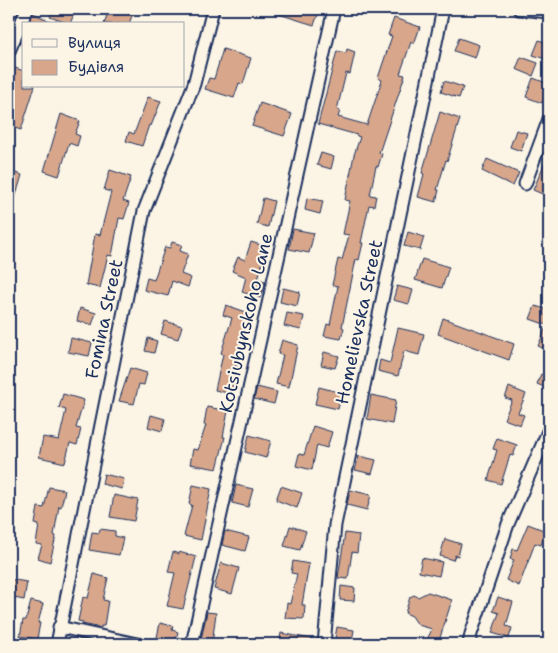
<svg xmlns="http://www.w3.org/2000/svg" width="558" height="653" viewBox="0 0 558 653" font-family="'Shantell Sans',sans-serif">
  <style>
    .building { fill: #d8a78b; stroke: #1b2f5e }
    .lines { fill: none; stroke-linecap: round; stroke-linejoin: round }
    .minor-casing { stroke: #1b2f5e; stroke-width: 15 }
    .minor { stroke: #fcf5e5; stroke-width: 11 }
    .labels { text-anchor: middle; stroke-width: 4; stroke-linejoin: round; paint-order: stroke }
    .street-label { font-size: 18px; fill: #1b2f5e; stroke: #fcf5e5 }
  </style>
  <rect width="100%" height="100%" fill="#fcf5e5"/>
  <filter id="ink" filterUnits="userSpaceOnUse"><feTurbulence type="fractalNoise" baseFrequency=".02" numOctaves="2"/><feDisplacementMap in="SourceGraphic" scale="10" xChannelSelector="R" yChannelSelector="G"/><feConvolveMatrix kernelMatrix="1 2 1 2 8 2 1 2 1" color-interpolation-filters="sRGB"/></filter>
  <g filter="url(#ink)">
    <g class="building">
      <polygon points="53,9 76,9 70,24 50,17"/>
      <polygon points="109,9 122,9 133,13 129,24 104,24"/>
      <polygon points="269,9 320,9 314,25 269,11"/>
      <polygon points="33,13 56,24 29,24"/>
      <polygon points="394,18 420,27 414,44 411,42 400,74 405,75 379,153 382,154 378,167 376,166 370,195 376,196 374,206 369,205 361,243 363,243 359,260 356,259 342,327 344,328 341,339 324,336 327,324 330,325 338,286 332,285 338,259 342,260 349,235 343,234 350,201 345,200 354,155 360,137 357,136 357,135 318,124 337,51 346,53 347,49 355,52 350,74 346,73 337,110 340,111 338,117 367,125 382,80 378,78 392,36 388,35"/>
      <polygon points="459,38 479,45 475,58 454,51"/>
      <polygon points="539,40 549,44 549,60 533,55"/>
      <polygon points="223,49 251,58 243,84 239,83 234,98 205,89 209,78 214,79"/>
      <polygon points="521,57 538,63 533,76 516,69"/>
      <polygon points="12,67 24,71 24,86 35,86 21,130 9,126 9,90 11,82 9,81 9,78"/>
      <polygon points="533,78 549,84 542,103 526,97"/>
      <polygon points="444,81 463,87 459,98 441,92"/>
      <polygon points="148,97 161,101 151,126 149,125 142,146 126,141 129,132 134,134"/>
      <polygon points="260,103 292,114 284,136 252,126"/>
      <polygon points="440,112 460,119 447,161 446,160 437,190 439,190 436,202 418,197 424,174 422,173"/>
      <polygon points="61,114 80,121 75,134 80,136 77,146 69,143 59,176 44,171"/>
      <polygon points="516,130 527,133 521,151 510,147"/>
      <polygon points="321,153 334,157 331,169 317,165"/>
      <polygon points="549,153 549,191 547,196 533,190"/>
      <polygon points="487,159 519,173 513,186 482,171"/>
      <polygon points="110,170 131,177 123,201 129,203 124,219 119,218 112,256 108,255 100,288 86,285 95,234 100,235 111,192 104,190"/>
      <polygon points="9,171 22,175 11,212 9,211"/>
      <polygon points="263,198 274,201 268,227 257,224"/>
      <polygon points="307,198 323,201 320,214 305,210"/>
      <polygon points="293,229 314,233 309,253 289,249"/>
      <polygon points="408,232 424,237 420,250 404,246"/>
      <polygon points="172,242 182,245 180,251 188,254 181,274 191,278 188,287 172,281 168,296 144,290 147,278 154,280 165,247 170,248"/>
      <polygon points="251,242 267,247 258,279 265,281 260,298 242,292 246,277 232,271 238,257 245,260"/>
      <polygon points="422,259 449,267 442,288 415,280"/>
      <polygon points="397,286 413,290 409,304 393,300"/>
      <polygon points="283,288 300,292 297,306 280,302"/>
      <polygon points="226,305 249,313 241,338 243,338 235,366 237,366 231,394 215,390 223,354 221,353 232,318 223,315"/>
      <polygon points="535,306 549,310 549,351 538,346 547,325 530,319"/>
      <polygon points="80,308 96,313 92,325 77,321"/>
      <polygon points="287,313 304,316 301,330 284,326"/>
      <polygon points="443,318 514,344 509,360 438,334"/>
      <polygon points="165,321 182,326 178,339 161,334"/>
      <polygon points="398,328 424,334 419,355 404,351 398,376 378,371 380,360 390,363"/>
      <polygon points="71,338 92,343 89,356 68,352"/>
      <polygon points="148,338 157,341 154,353 145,351"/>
      <polygon points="282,340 298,345 289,387 276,384 283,355 278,354"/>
      <polygon points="324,352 339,356 335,368 321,365"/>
      <polygon points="130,368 147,373 144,385 139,384 134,404 119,401"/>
      <polygon points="541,374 549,377 549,389 537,384"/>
      <polygon points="257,387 277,392 274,404 254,399"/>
      <polygon points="319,387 342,393 338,409 315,404"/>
      <polygon points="509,387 526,394 518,413 524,415 520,425 504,419 512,400 505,398"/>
      <polygon points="63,394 84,400 76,428 81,429 77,445 70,443 65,463 39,457 43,437 59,440 66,410 59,408"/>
      <polygon points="371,395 396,400 392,424 367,419"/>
      <polygon points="207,407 228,411 223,437 225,437 217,469 190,464 193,449 198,450 206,425 204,425"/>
      <polygon points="151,415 165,419 162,431 148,427"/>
      <polygon points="313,426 332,432 327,448 317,445 312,470 296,466 299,454 304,455"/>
      <polygon points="249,435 271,441 266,458 245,452"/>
      <polygon points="497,438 517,445 513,456 510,455 501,484 488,480 497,450 493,449"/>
      <polygon points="359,456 376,460 372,474 355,470"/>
      <polygon points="104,474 124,479 122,489 102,484"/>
      <polygon points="193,485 211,489 201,540 184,536 192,505 189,504"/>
      <polygon points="236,485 253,489 248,507 232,503"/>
      <polygon points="281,486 302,493 297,508 276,500"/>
      <polygon points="49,487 65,490 61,507 59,506 54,535 56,536 50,562 38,558 42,545 36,544 39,525 35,524 38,507 44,508"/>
      <polygon points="350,490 371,495 367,510 347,505"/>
      <polygon points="114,495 138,500 134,521 110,517"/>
      <polygon points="528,524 546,531 541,545 535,543 519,586 506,580 514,560 510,559 513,549 517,550"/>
      <polygon points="290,526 306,531 300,550 284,546"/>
      <polygon points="100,529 115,531 115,536 123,538 119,555 89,550 92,532 99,533"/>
      <polygon points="225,531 249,537 245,551 222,545"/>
      <polygon points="345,533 359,535 357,553 352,552 348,579 338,578"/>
      <polygon points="445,539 461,544 458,556 455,555 453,560 440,556"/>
      <polygon points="173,552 179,554 179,552 196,557 183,609 167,606 175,573 168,572"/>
      <polygon points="422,558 442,562 439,576 419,572"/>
      <polygon points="293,561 309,564 302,605 305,605 304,619 285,618 287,603 290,604 297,574 291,573"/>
      <polygon points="221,563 239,568 232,594 214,589"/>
      <polygon points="94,574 108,578 103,600 108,601 104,626 101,626 101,628 82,624 83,622 78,621 83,597 88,598"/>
      <polygon points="9,579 27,582 24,600 9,597"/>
      <polygon points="341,586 355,588 354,601 340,600"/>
      <polygon points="428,592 452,600 438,644 425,644 432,629 418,625 412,616 405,613 410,597 414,595 418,597"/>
      <polygon points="498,597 513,602 506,626 512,628 509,638 492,633 499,613 493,611"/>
      <polygon points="31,601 43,604 38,623 40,623 37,639 20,636 23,620 26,620"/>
      <polygon points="207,612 216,613 212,644 200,644"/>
      <polygon points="160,623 173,626 172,630 178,632 175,644 156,642"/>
      <polygon points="337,627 354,630 352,641 335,638"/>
      <polygon points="281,633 316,640 316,644 279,644"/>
      <polygon points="79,639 98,643 97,644 78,644"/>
    </g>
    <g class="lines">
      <defs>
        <g id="minor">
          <polyline points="519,9 549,12"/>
          <polyline points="9,51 27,9"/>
          <polyline points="525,184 549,119"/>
          <polyline points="59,627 137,644"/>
          <polyline points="57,644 144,211 194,84 213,9"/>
          <polyline points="192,644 334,9"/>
          <polyline points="324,644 335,525 443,9"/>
          <polyline points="469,644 471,634 508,524 549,429"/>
        </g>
      </defs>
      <use href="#minor" class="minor-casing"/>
      <use href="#minor" class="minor"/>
    </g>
  </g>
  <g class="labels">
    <g class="street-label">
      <text transform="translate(104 319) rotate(-78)" y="6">Fomina Street</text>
      <text transform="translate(359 322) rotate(-78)" y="6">Homelievska Street</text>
      <text transform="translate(246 323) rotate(-77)" y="6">Kotsiubynskoho Lane</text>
    </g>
  </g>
  <rect width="558" height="653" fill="none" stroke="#fcf5e5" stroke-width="30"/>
  <rect x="15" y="15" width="528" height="623" fill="none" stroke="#1b2f5e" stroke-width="2" filter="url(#ink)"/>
  <rect x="22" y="22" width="162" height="65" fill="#fcf5e5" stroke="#a2a6af"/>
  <rect x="32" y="39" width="25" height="8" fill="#fcf5e5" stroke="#a2a6af"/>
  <text x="68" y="48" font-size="15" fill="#1b2f5e">Вулиця</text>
  <rect x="32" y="60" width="25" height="15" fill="#d8a78b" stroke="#a2a6af"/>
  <text x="68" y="72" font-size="15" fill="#1b2f5e">Будівля</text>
</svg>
